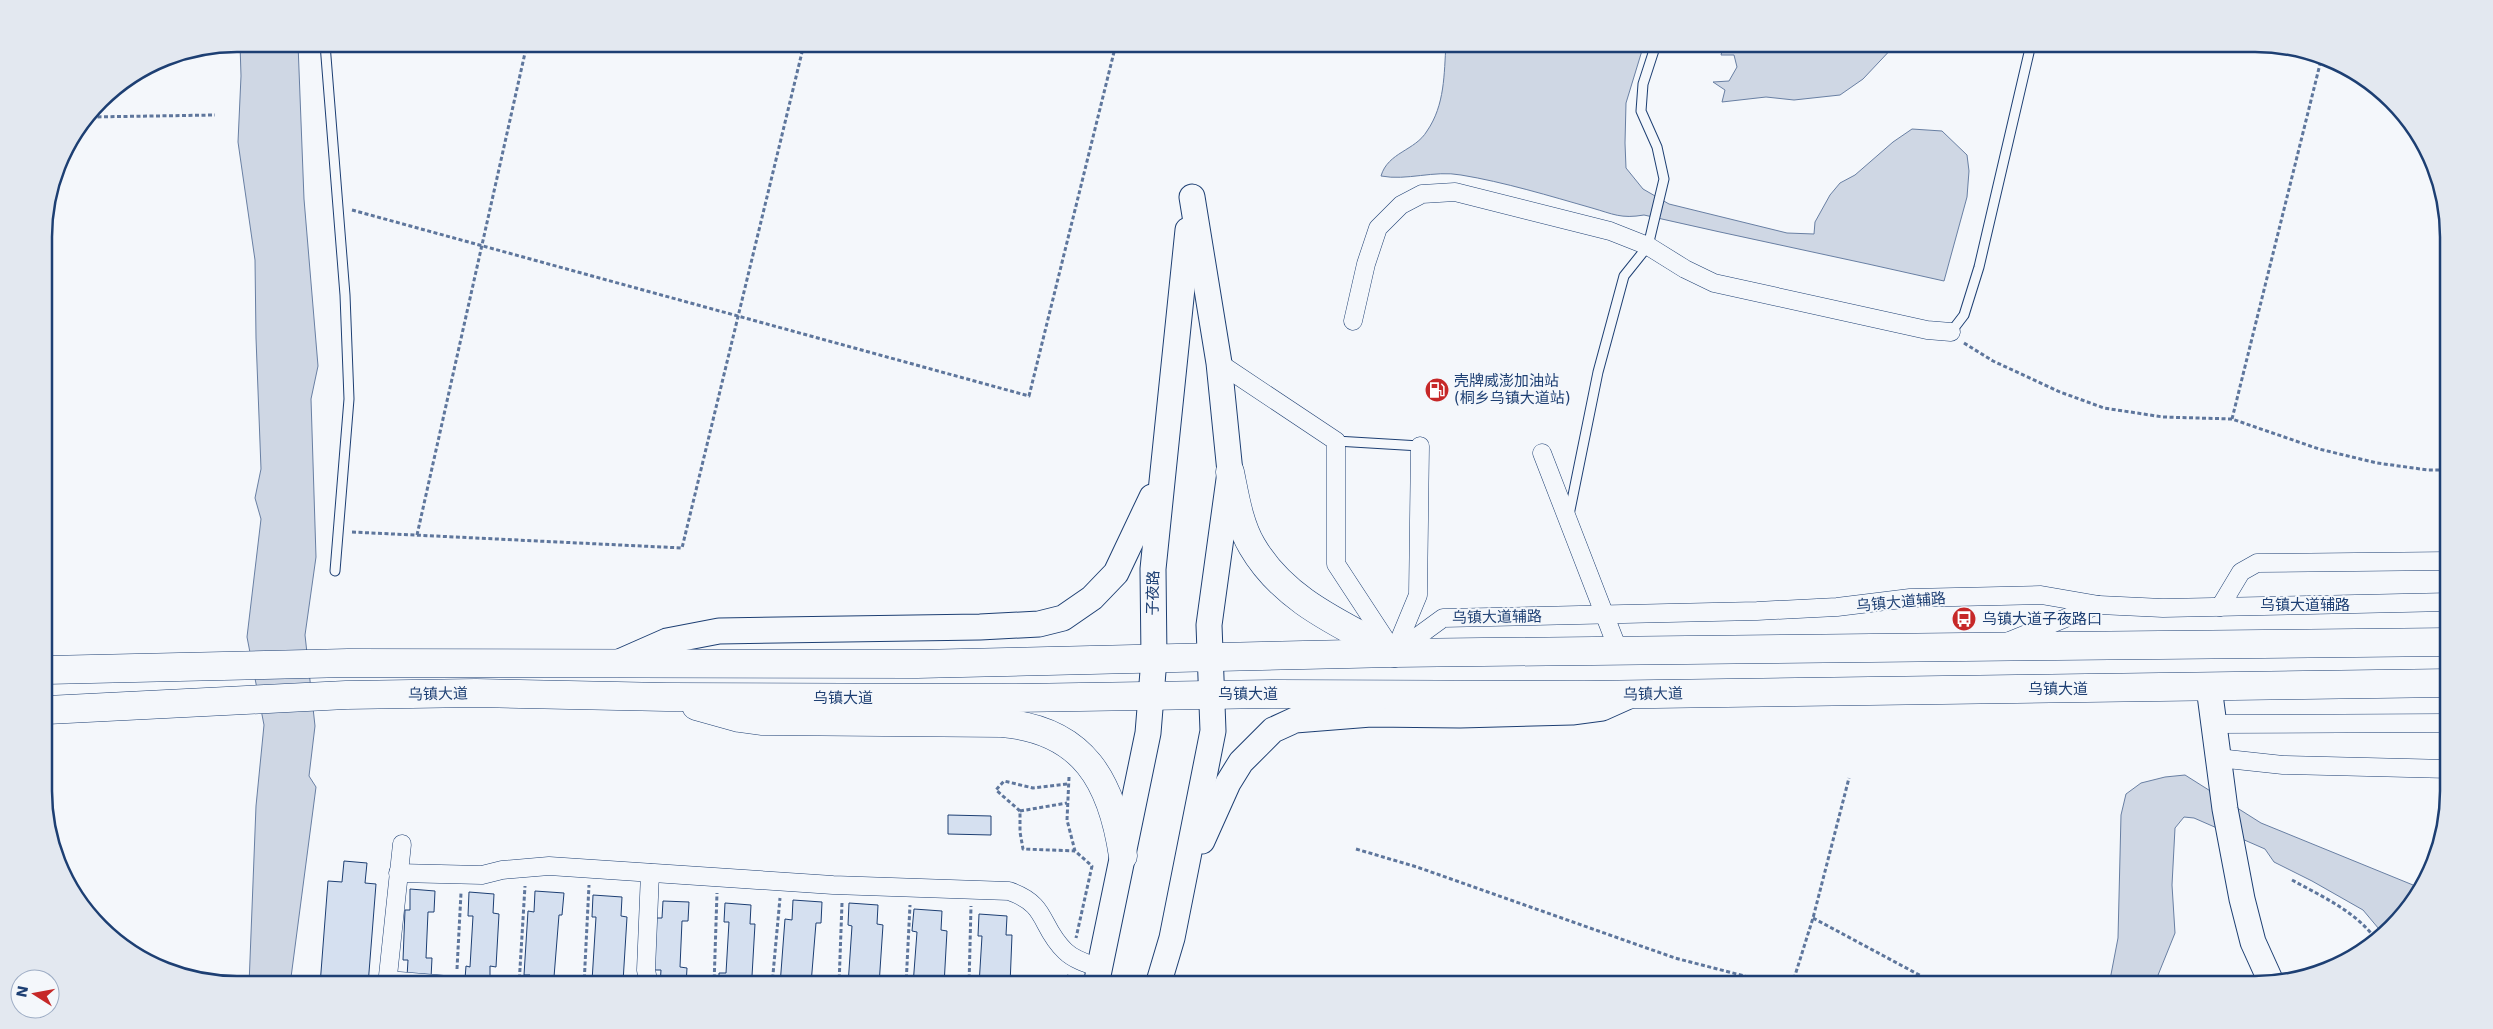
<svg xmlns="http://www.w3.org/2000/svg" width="2493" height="1029" viewBox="0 0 2493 1029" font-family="'DejaVu Sans','Noto Sans SC',sans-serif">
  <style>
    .water { fill: #cfd7e4; stroke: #687fa3 }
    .building { fill: #d5e0f0; stroke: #1d3f73 }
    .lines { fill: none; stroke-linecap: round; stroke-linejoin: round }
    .lane-casing { stroke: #1d3f73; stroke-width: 11 }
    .street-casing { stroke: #1d3f73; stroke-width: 19 }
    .secondary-casing { stroke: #1d3f73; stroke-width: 27 }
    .primary-casing { stroke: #1d3f73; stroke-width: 29 }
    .path { stroke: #5e769c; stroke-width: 3; stroke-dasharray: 4 2.5; stroke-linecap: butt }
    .lane { stroke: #f4f7fb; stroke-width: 9 }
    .street { stroke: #f4f7fb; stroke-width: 18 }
    .secondary { stroke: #f4f7fb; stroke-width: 25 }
    .primary { stroke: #f4f7fb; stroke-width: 28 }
    .labels { text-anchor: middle; stroke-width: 4; stroke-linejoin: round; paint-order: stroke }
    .poi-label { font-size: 15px; fill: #1d3f73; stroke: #f4f7fb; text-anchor: start }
    .street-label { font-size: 15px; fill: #1d3f73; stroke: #f4f7fb }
    .rim { fill: none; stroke: #1d3f73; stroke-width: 2.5 }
  </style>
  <rect width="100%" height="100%" fill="#f4f7fb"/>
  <g class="water">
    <polygon points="240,44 298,44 304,199 318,366 311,399 316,557 305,635 315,726 309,776 316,787 290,985 249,985 256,806 264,725 247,637 261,519 255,498 261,469 256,338 255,260 238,142 241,76"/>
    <path d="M1446,44H1644L1626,103L1625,143L1626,168L1643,189L1669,204L1787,233L1814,234L1815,222L1830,195L1840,183L1855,175L1893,142L1912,129L1942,131L1967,155L1969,171L1967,197L1944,281C1844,258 1744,238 1644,215C1621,219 1613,214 1592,208C1550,196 1504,182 1461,175C1434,170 1407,181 1381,176C1388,152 1415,151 1427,131C1445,105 1444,74 1446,44Z"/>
    <polygon points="1724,44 1752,44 1791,51 1793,44 1896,44 1863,79 1840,95 1794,100 1766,97 1722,102 1725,90 1713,82 1729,81 1737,67 1734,55 1721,55"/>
    <polygon points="2185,775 2261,823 2413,885 2420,889 2409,909 2384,935 2363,910 2312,881 2274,862 2265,849 2194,818 2184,817 2175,828 2172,885 2175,933 2154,985 2109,985 2118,938 2121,815 2126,794 2141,783 2165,777"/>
  </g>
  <g class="building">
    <polygon points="948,815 991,816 991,835 948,834"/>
    <polygon points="344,861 367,863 365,883 376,884 368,985 320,985 328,881 342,882"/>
    <polygon points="410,889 435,891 434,912 428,912 426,958 432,958 431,978 407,977 408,960 403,960 405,910 410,910"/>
    <polygon points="535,891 564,893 562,915 559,915 554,977 560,977 559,985 529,985 530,975 524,975 528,911 534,912"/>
    <polygon points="469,892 494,894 493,913 499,914 496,967 490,966 490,980 465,979 466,966 470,967 473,916 468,916"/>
    <polygon points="593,895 622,897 621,916 627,917 623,982 617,981 617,985 588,985 588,981 592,981 596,917 592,917"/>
    <polygon points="793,900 822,902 821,923 816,923 811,984 817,985 780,985 785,919 792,920"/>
    <polygon points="663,901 689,902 688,921 682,921 680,967 687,968 686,985 660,985 661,970 654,970 656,918 662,918"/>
    <polygon points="725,903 751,905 750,924 755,924 752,976 748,976 747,985 719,985 719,973 726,973 729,922 724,922"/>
    <polygon points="849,903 878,905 877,924 883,925 879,985 848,985 852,926 848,925"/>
    <polygon points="914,909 942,911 941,930 947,931 944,985 913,985 917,932 912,931"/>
    <polygon points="979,914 1007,916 1006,935 1012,935 1010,985 979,985 982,936 978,936"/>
  </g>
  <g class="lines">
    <defs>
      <g id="lane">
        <polyline points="325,44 345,295 349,399 335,571"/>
        <polyline points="1951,332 1964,315 1979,267 2031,44"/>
        <polyline points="1336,441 1420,446"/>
        <polyline points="1569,515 1598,372 1624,276 1648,246 1664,179 1657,147 1641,111 1643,84 1656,44"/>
      </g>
      <g id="street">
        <polyline points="1353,321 1366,264 1378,228 1401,205 1422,194 1455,192 1610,231 1648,246 1685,269 1714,283 1927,330 1951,332"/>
        <polyline points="1219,363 1336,441 1336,564 1391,648"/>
        <polyline points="1542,453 1619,652"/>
        <polyline points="2220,607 2241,572 2257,563 2449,561"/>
        <polyline points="2009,641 2098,605"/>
        <polyline points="1394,653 1418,595 1420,446"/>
        <polyline points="1395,653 1443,618 1757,611 1837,607 1910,598 2041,595 2099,605 2163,608 2449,602"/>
        <polyline points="2214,724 2449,723"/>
        <polyline points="2218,758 2283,765 2449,769"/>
        <path d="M398,873L482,875L502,870L549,866L833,885L1009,891C1049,905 1039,926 1065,951C1074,960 1088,964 1100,968"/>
        <polyline points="387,980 449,985"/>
        <polyline points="387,985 402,844"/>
        <polyline points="649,985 646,970 650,873"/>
      </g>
      <g id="secondary">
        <polyline points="617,663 667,641 719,631 980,627 1039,624 1063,618 1092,598 1116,573 1152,497"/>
        <polyline points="2209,687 2225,809 2242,899 2253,942 2272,984"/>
        <polyline points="1202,841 1228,783 1241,762 1273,730 1295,720 1371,714 1460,715 1572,712 1602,708 1631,695"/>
        <polyline points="1096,985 1148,733 1154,659 1153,569 1188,230"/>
        <polyline points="1158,985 1172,938 1213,731 1209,625 1230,472 1219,363 1192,197"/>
      </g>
      <g id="primary">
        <path d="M1230,472C1235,496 1239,524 1252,546C1284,601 1341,624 1394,653"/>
        <polyline points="47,670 348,663 917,664 1394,653 2449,642"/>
        <path d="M696,706L739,718L761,721L1002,723C1084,730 1112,782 1123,856"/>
        <polyline points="47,710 346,695 476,693 666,697 1011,698 1274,694 1584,695 2449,683"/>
      </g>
    </defs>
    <use href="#lane" class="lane-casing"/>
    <use href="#street" class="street-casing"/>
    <use href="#secondary" class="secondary-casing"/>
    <use href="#primary" class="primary-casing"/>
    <g class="path">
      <polyline points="91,117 215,115"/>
      <polyline points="352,210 1029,396 1116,44"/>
      <polyline points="1964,343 1993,361 2060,392 2104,408 2163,417 2232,419 2319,449 2377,463 2428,470 2448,470"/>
      <polyline points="2232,419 2322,56"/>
      <polyline points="352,532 682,548 804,44"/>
      <polyline points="417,535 527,44"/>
      <polyline points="1069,777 1067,820 1075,851 1092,866 1076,938"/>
      <polyline points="1067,784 1033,788 1004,781 996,790 1020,811 1020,832 1023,849 1075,851"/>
      <polyline points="1020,811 1067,803"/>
      <polyline points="1356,849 1417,867 1675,958 1779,985"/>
      <polyline points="2423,879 2425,880"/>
      <path d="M2292,880C2323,897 2357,912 2377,941"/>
      <polyline points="1813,918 1938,985"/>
      <polyline points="457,969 461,893"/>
      <polyline points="519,985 525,886"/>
      <polyline points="584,985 589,885"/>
      <polyline points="714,985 717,893"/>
      <polyline points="772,985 780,898"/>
      <polyline points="839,985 842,903"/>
      <polyline points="906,985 910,905"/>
      <polyline points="969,985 971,906"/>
      <polyline points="1066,985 1069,973"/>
      <polyline points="1792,985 1813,918 1849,778"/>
    </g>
    <use href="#lane" class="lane"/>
    <use href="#street" class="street"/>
    <use href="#secondary" class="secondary"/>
    <use href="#primary" class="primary"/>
  </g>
  <defs>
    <symbol id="fuel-disc" viewBox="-11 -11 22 22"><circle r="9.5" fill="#c62828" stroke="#f4f7fb"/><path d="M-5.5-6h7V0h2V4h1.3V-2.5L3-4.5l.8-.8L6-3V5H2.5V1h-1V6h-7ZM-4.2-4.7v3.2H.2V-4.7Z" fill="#fff"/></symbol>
    <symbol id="bus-disc" viewBox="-11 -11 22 22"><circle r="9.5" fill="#c62828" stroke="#f4f7fb"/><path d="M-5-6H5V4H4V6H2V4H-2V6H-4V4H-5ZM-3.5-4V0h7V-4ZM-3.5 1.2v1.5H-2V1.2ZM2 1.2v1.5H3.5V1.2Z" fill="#fff"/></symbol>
  </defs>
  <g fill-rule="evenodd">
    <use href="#fuel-disc" x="1423" y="376" width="28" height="28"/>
    <use href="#bus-disc" x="1950" y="605" width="28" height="28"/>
  </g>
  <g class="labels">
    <g class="poi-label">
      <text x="1454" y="386">壳牌威澎加油站<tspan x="1454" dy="17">(桐乡乌镇大道站)</tspan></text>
      <text x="1982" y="624">乌镇大道子夜路口</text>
    </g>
    <g class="street-label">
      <text transform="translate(1153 593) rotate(-89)" y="5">子夜路</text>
      <text transform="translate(1901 602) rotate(-5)" y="5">乌镇大道辅路</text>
      <text x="2305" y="610">乌镇大道辅路</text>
      <text transform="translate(1497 617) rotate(-1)" y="5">乌镇大道辅路</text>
      <text x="2058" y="694">乌镇大道</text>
      <text transform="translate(438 694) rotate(-1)" y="5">乌镇大道</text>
      <text x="1248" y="699">乌镇大道</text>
      <text transform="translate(1653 694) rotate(-1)" y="5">乌镇大道</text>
      <text x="843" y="703">乌镇大道</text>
    </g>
  </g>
  <path d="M0 0H2493V1029H0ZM237 52H2255A185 185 0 0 1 2440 237V791A185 185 0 0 1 2255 976H237A185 185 0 0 1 52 791V237A185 185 0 0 1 237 52Z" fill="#e3e8f0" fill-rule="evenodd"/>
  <path class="rim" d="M237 52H2255A185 185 0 0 1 2440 237V791A185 185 0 0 1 2255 976H237A185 185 0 0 1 52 791V237A185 185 0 0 1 237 52Z"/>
  <g transform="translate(35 994) rotate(281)"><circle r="24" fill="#f4f7fb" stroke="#9eadc5"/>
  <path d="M0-4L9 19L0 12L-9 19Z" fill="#c62828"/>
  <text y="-8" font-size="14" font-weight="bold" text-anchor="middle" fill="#1d3f73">N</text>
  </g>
</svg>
